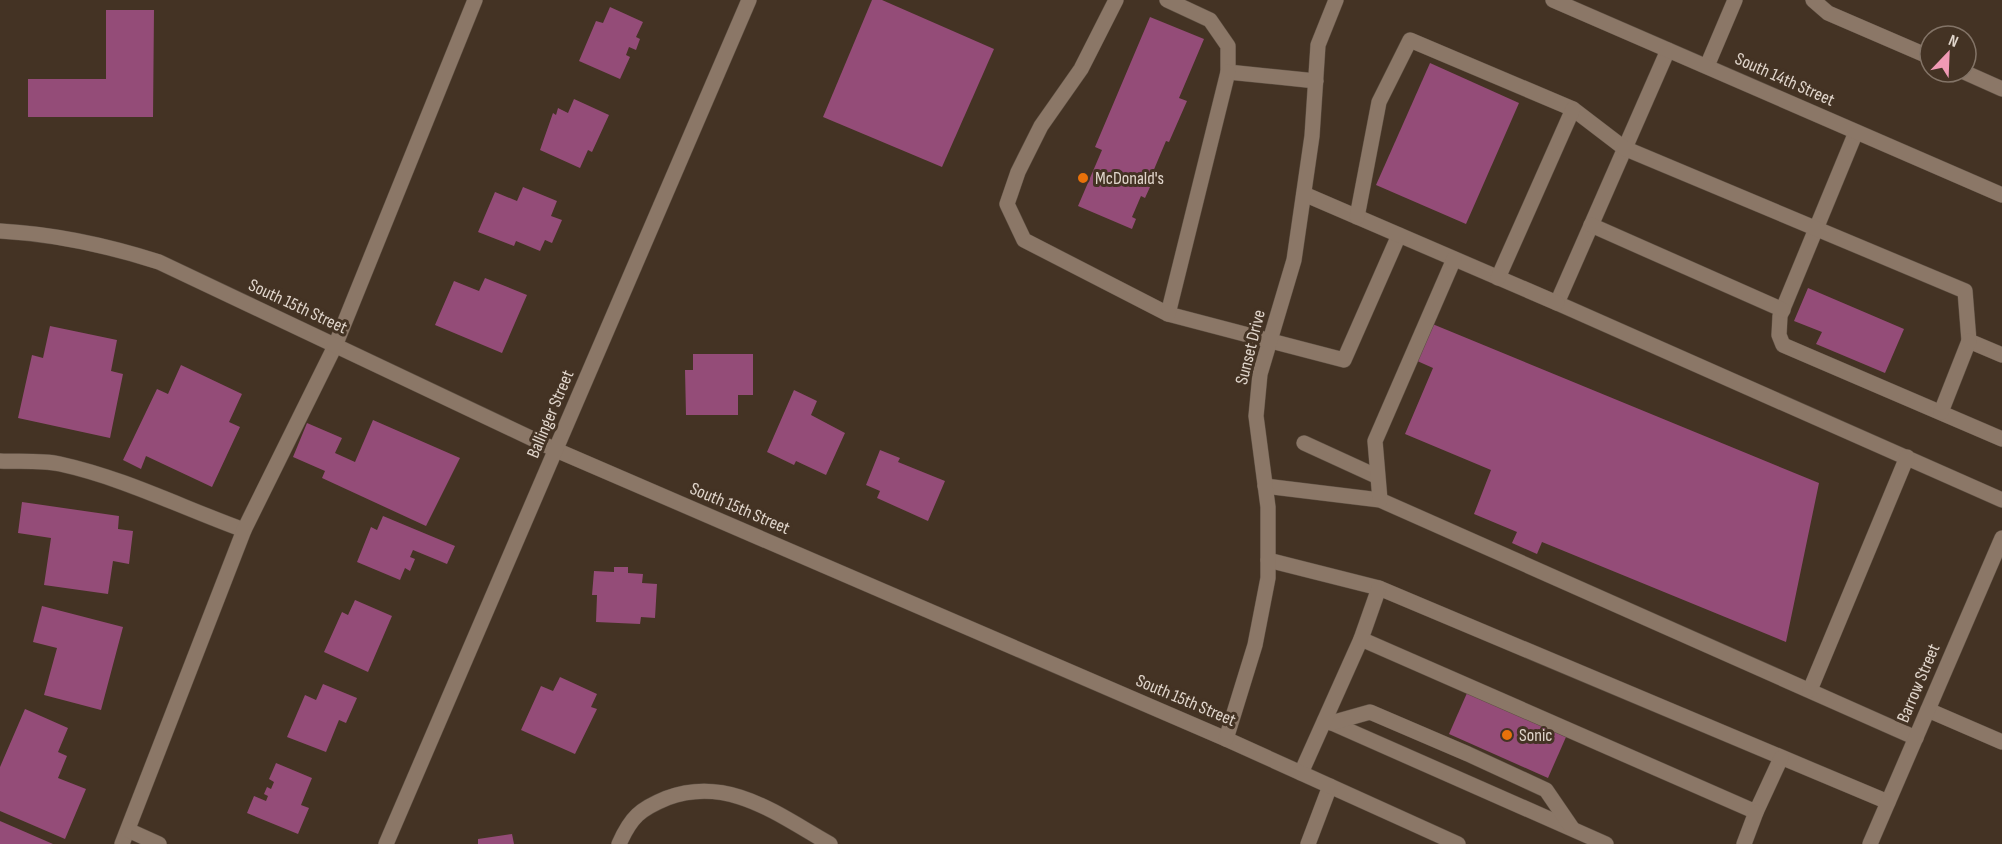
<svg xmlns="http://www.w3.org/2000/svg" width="2002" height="844" viewBox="0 0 2002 844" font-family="'Sofia Sans Condensed',sans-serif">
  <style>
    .building { fill: #944c78 }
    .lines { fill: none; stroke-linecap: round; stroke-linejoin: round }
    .service-casing { stroke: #5d4f42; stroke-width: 16 }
    .minor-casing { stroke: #5d4f42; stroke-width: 16 }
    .secondary-casing { stroke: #5d4f42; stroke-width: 16 }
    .service { stroke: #8b7767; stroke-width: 15 }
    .minor { stroke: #8b7767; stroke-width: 15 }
    .secondary { stroke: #8b7767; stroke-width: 15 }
    .food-dot { fill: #e8710a; stroke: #443324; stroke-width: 2 }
    .labels { text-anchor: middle; stroke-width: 6; stroke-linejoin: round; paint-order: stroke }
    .street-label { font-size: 18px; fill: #e1d6cc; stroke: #443324 }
    .poi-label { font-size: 18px; fill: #e1d6cc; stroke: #443324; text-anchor: start }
  </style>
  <rect width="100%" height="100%" fill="#443324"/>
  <g class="building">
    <polygon points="872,0 882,0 994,49 942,167 823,117"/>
    <polygon points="610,7 643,22 636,37 640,39 636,50 629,47 626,55 630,57 620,79 579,61 596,21 603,23"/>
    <polygon points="106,10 154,10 153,117 28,117 28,79 106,79"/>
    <polygon points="1150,17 1204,39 1179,98 1187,101 1169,142 1166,141 1147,186 1150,187 1145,198 1141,196 1132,217 1136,219 1132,229 1078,206 1102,150 1095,147"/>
    <polygon points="1430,63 1519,103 1466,224 1376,185"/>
    <polygon points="574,99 609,115 592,152 588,150 580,168 540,150 553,113 556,115 558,108 568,113"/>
    <polygon points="523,187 557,201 551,216 562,220 552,243 545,240 540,251 516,241 514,246 478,232 495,192 517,201"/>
    <polygon points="485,278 527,295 502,353 435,325 454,281 479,291"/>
    <polygon points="1808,288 1904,329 1885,373 1816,344 1822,332 1794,321"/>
    <polygon points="1430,323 1819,483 1786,642 1542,542 1537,554 1512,543 1517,532 1474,514 1491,470 1405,434 1433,368 1415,360"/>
    <polygon points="50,326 117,340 111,371 123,374 110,438 18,418 32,355 43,358"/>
    <polygon points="693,354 753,354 753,395 738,395 738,415 686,415 685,370 693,370"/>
    <polygon points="181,365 242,394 229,422 240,427 212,487 146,456 141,469 123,460 157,389 168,394"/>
    <polygon points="794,390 817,401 811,415 845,433 826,475 796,461 794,465 767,452"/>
    <polygon points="373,420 460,458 426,526 322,478 325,471 293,457 307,423 342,438 335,453 355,462"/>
    <polygon points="880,450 900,458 898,462 945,481 928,521 877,498 880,491 866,485"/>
    <polygon points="22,502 119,516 118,529 133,531 129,564 113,561 108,594 44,585 51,538 18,533"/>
    <polygon points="383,516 455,546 447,564 413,550 410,557 415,559 410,571 405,568 400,580 357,562 371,527 377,530"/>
    <polygon points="614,567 628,567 628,573 643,574 642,583 657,584 655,618 641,617 640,624 596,622 597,595 592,595 594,571 614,572"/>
    <polygon points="355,600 392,616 368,672 324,652 342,612 348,615"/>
    <polygon points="42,606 123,627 101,710 44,695 57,648 33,642"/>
    <polygon points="560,677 597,694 591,707 597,709 575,754 521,730 541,686 553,691"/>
    <polygon points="323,684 357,698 346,723 339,720 326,752 287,737 305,695 316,700"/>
    <polygon points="1467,693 1566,737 1548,778 1449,734"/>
    <polygon points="25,709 68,728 58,752 67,756 58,778 86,789 65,839 0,811 0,767"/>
    <polygon points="276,763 312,778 301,805 309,808 298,834 247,813 254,796 266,801 268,796 264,794 267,787 271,789 274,782 269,779"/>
    <polygon points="0,821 53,844 0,844"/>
    <polygon points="512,834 514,844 478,844 478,839"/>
  </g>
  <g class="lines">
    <defs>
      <g id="service">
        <polyline points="1116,0 1081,69 1041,126 1018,172 1007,204 1024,240 1168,314 1344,360 1399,235"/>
        <polyline points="1167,0 1210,20 1228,46 1228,72 1316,81"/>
        <polyline points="1813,0 1828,13 1930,57"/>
        <polyline points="1668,50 1557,303 2002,500"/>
        <polyline points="1964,72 2002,89"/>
        <polyline points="1856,132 1780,316 1779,335 1783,345 2002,439"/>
        <polyline points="1304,194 1557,303"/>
        <polyline points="1357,217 1379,102 1410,40 1573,109 1624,148 1965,291 1969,341 2002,355"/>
        <polyline points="1591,225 1783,310"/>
        <polyline points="1498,278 1573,109"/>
        <polyline points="1168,314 1228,72"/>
        <polyline points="1941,412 1969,341"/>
        <polyline points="1304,443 1376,476"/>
        <path d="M0,461C19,462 41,460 60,464C124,478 183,508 244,530"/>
        <polyline points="1265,486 1380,500 1916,738"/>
        <polyline points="1380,500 1375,441 1454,259"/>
        <polyline points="1268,560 1379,588 1888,802"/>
        <polyline points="1361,639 1756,812 1781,758"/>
        <polyline points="1810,690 1907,457"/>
        <polyline points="1928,710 2002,742"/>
        <polyline points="1325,720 1606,844"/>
        <polyline points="1331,723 1370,712 1468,754 1546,790 1572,828"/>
        <polyline points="1301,773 1361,639 1379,588"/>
        <polyline points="122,844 244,530 335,346 475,0"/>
        <path d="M619,844C631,817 640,809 667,798C729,775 778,815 830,844"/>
        <polyline points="1308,844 1330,786"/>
        <polyline points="1744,844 1756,812"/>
      </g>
      <g id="minor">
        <polyline points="1707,66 1735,0"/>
        <path d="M0,231C56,234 106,245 159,262L556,450L1226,739L1458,844"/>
        <polyline points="1226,739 1255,645 1268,578 1268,507 1256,416 1260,374 1294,260 1312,136 1318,45 1336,0"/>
        <polyline points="128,830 159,844"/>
        <polyline points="386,844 749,0"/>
      </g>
      <g id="secondary">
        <polyline points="1553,0 2002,195"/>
        <polyline points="1870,844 2002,538"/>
      </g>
    </defs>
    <use href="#service" class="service-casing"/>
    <use href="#minor" class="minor-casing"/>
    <use href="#secondary" class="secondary-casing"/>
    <use href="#service" class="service"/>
    <use href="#minor" class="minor"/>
    <use href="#secondary" class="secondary"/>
  </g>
  <g class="food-dot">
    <circle cx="1083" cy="178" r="6"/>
    <circle cx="1507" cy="735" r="6"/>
  </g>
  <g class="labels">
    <g class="street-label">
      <text transform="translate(1785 79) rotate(24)" y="6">South 14th Street</text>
      <text transform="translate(298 306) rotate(25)" y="6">South 15th Street</text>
      <text transform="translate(1250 347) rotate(-76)" y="6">Sunset Drive</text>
      <text transform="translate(550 414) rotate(-67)" y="6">Ballinger Street</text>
      <text transform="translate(740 508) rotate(23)" y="6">South 15th Street</text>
      <text transform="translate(1918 683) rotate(-67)" y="6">Barrow Street</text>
      <text transform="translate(1186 700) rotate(23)" y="6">South 15th Street</text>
    </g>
    <g class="poi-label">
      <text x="1095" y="184">McDonald's</text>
      <text x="1519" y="741">Sonic</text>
    </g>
  </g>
  <g transform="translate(1948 54) rotate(23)"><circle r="28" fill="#443324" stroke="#837467" stroke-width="1.5"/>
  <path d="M0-4.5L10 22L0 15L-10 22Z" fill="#f09ab5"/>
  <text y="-9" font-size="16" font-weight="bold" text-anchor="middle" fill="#e1d6cc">N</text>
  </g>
</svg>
